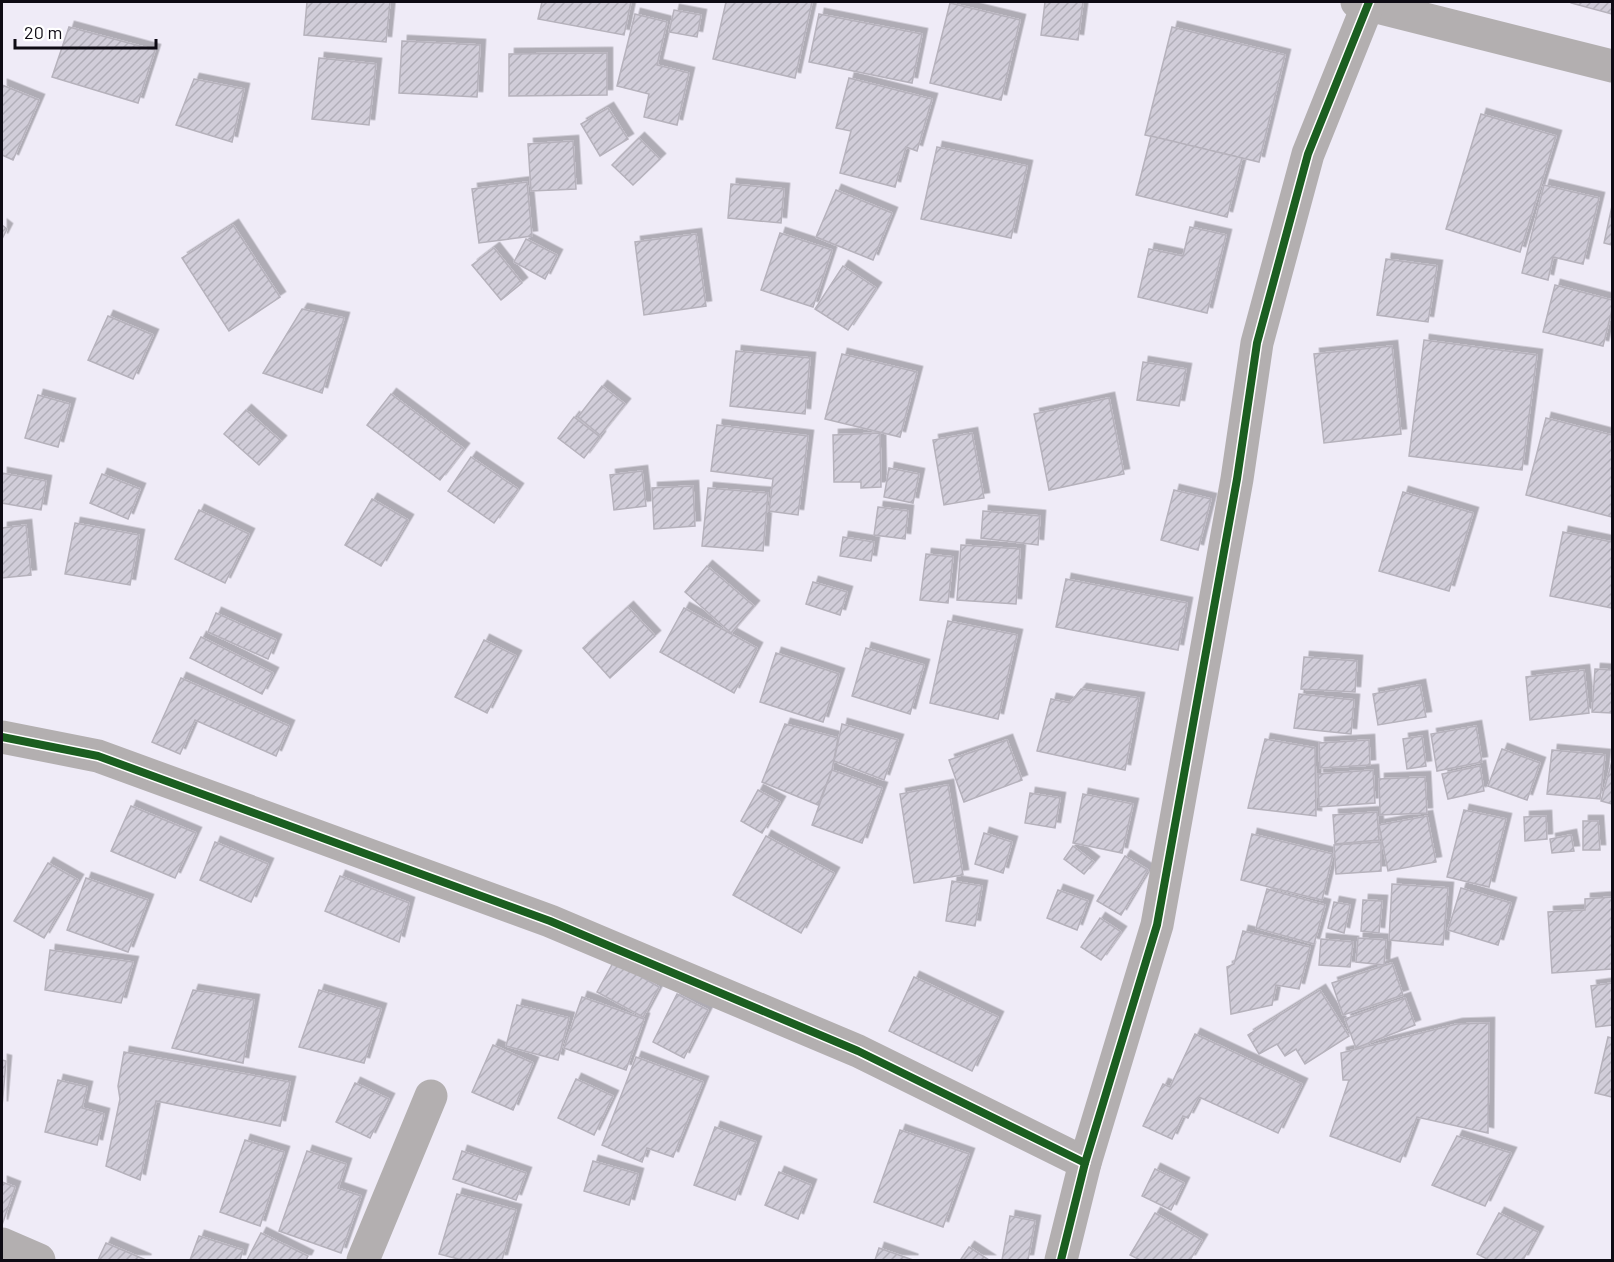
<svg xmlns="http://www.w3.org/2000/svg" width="1614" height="1262" viewBox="0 0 1614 1262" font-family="Barlow,sans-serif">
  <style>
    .building { fill: url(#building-hatch); stroke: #b6b2bc; stroke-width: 1.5; filter: url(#shadow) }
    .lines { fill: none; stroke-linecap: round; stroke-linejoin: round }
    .minor { stroke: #b3afb0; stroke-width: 33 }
    .cycleway-casing { stroke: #fff; stroke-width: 11 }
    .cycleway { stroke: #1b5e20; stroke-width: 8 }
  </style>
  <defs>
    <pattern id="building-hatch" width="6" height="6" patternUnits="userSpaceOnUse" patternTransform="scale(1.5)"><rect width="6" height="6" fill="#d1cdd9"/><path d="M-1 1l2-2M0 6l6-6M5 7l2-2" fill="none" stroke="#b2afb9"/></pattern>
    <filter id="shadow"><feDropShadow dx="5.5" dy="-5.5" stdDeviation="0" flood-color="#0004"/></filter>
  </defs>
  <rect width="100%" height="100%" fill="#efebf7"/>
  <g class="building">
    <polygon points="307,2 390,2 386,42 304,35"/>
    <polygon points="542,2 631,2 624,35 538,19"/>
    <polygon points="726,2 812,2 795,78 713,59"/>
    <polygon points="1045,2 1083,2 1078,40 1041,35"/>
    <polygon points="1571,2 1612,2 1612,14 1571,3"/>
    <polygon points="950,3 1020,20 1001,100 930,83"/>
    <polygon points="674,10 701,15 697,37 669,32"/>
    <polygon points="635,14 667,22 657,65 689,73 677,125 644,117 649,94 617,86"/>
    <polygon points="819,14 922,34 912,83 809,62"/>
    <polygon points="69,27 155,50 138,103 52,77"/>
    <polygon points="1172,27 1285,55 1259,162 1145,135"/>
    <polygon points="402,41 480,45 477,97 399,93"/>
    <polygon points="607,53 607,95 509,96 509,54"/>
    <polygon points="319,58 376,64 369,125 312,119"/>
    <polygon points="849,78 932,99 917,151 906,147 895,187 840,173 851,131 836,128"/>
    <polygon points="194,79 244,89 232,142 176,125"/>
    <polygon points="2,85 39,100 13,160 2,155"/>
    <polygon points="608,108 628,139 600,156 581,124"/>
    <polygon points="1481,114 1556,136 1520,252 1446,229"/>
    <polygon points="1151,136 1242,158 1227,217 1136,195"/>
    <polygon points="639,138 660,159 633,185 612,165"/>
    <polygon points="573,141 576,189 531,191 528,144"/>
    <polygon points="937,147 1027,166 1011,238 921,219"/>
    <polygon points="527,182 532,236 479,243 472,189"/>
    <polygon points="731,184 784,189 781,223 728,218"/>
    <polygon points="1544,185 1599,198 1583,264 1553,257 1548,280 1522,273"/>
    <polygon points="836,190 892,213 873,260 816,237"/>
    <polygon points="1612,206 1612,245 1604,243"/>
    <polygon points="2,225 7,229 2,239"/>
    <polygon points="233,225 280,297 229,331 182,258"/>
    <polygon points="1190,227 1226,235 1207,313 1138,297 1149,249 1183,256"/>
    <polygon points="780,233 832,250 813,307 761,290"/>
    <polygon points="696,234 706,306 644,315 635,242"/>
    <polygon points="526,239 557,255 545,279 514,262"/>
    <polygon points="494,248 522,283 501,300 472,265"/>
    <polygon points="1386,259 1437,266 1428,322 1377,315"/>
    <polygon points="843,266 876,288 848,330 815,309"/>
    <polygon points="1555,285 1612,300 1612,310 1603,346 1543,332"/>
    <polygon points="302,309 344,318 322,393 263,373"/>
    <polygon points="108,316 153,335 133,379 88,360"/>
    <polygon points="1424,340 1537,355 1522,470 1409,456"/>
    <polygon points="1392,346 1401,434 1324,443 1314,354"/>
    <polygon points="736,351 810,358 805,414 730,406"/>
    <polygon points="842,354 917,372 900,437 825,419"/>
    <polygon points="1143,362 1186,369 1179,406 1137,400"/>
    <polygon points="602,386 625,404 600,435 578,417"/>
    <polygon points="391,394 464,449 440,480 367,425"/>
    <polygon points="38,395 70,404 58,447 25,438"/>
    <polygon points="1109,398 1124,474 1049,490 1034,414"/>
    <polygon points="246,410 281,441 259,465 224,434"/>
    <polygon points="574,417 600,437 584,458 558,438"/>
    <polygon points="1546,418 1612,435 1612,517 1526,495"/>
    <polygon points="717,425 808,436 798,515 769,511 773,479 711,471"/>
    <polygon points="880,433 881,487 861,488 861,482 834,482 833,435"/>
    <polygon points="972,433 984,498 944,505 933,440"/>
    <polygon points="471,457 518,489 494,523 448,491"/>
    <polygon points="889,468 919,474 913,503 884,497"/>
    <polygon points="642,471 646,506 614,510 610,475"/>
    <polygon points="2,473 46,481 41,510 2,503"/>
    <polygon points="102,474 140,489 128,519 90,503"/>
    <polygon points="693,486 695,526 654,529 652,488"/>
    <polygon points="708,488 768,493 763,551 702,546"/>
    <polygon points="1174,490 1211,499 1198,550 1161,540"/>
    <polygon points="1403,492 1473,513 1449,591 1379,571"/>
    <polygon points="372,499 408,520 381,566 345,545"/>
    <polygon points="878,507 908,511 905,539 874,535"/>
    <polygon points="199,510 249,534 225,583 175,559"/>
    <polygon points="983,511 1040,516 1038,545 981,538"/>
    <polygon points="75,523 139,535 130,585 65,574"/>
    <polygon points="26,525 31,575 2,578 2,528"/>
    <polygon points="1563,532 1612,542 1612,608 1550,596"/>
    <polygon points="843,537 874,542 871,561 840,556"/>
    <polygon points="961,545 1020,549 1016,604 957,600"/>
    <polygon points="926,554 953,557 948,603 920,600"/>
    <polygon points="707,566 754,606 731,633 685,592"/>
    <polygon points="1066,579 1187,603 1178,650 1056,627"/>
    <polygon points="813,582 847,592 840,615 806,604"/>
    <polygon points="628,607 655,636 610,678 583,648"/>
    <polygon points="684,608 757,648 734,693 660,652"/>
    <polygon points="216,613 276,640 268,659 208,632"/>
    <polygon points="948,621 1017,635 998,719 930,703"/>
    <polygon points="201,637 273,673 262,694 190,658"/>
    <polygon points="484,640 516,656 487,713 455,697"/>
    <polygon points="866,648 924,665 910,714 852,696"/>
    <polygon points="776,653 839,674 823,722 760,702"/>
    <polygon points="1304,657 1357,661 1355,692 1301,689"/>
    <polygon points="1595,669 1612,670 1612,713 1592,712"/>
    <polygon points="1584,670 1589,713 1530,720 1526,677"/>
    <polygon points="181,678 289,726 276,756 195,720 180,754 152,742"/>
    <polygon points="1420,685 1426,717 1378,725 1373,694"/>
    <polygon points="1081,689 1139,698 1125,770 1037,751 1051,699 1070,703"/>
    <polygon points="1299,694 1354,700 1351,734 1294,728"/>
    <polygon points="785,724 838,738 832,770 818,805 762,782"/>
    <polygon points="842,724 898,740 884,780 834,761"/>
    <polygon points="1476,726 1482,762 1437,771 1431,734"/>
    <polygon points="1422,736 1426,766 1407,769 1403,739"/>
    <polygon points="1265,739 1315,748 1316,816 1248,808"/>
    <polygon points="1007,740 1022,780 964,802 949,760"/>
    <polygon points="1369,740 1370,765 1320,768 1319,743"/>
    <polygon points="1502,749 1540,763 1527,800 1488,786"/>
    <polygon points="1552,750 1605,755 1600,799 1547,794"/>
    <polygon points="1612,761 1612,804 1601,801"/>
    <polygon points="1480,766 1484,791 1448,799 1442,774"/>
    <polygon points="832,770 882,788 862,843 812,825"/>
    <polygon points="1373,770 1375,803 1319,807 1318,774"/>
    <polygon points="1425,777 1427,813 1380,815 1379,779"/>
    <polygon points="948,785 963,875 914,883 900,794"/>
    <polygon points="758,790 780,802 762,833 741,821"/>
    <polygon points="1030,793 1060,798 1055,828 1025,823"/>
    <polygon points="1083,794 1133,804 1122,853 1073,843"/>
    <polygon points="131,806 196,833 175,878 111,851"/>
    <polygon points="1464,810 1506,819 1489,887 1447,877"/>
    <polygon points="1377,812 1379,840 1335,844 1333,815"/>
    <polygon points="1427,816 1436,862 1388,871 1379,825"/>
    <polygon points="1546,816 1547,839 1525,841 1524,817"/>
    <polygon points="1583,821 1598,821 1600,850 1583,850"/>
    <polygon points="984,833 1012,842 1003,873 975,864"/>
    <polygon points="1252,834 1333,854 1322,900 1241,880"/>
    <polygon points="1571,835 1574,851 1552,853 1550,839"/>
    <polygon points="766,836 834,873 801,933 733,895"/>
    <polygon points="215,842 268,864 251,902 200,880"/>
    <polygon points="1381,842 1381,871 1336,874 1334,845"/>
    <polygon points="1073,846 1094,862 1084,874 1064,859"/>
    <polygon points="1125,856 1148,870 1121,915 1097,901"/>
    <polygon points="48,863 78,880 44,938 14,921"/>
    <polygon points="340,876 409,903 399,942 325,911"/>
    <polygon points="86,878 148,900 128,952 67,930"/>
    <polygon points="952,881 982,886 975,926 946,921"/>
    <polygon points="1392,884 1448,888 1443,945 1389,940"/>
    <polygon points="1461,888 1511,903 1498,945 1448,930"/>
    <polygon points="1267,889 1325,905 1314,944 1256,928"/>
    <polygon points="1058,890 1088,901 1077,930 1047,918"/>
    <polygon points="1612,897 1612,969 1552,973 1548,912 1585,910 1585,899"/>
    <polygon points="1363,900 1382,901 1379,933 1361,931"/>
    <polygon points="1334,902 1350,905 1344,933 1328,928"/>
    <polygon points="1100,918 1121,932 1101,960 1081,947"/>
    <polygon points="1243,931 1310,947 1299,989 1276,985 1272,1005 1231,1014 1227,967 1234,964"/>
    <polygon points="1358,938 1386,940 1384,965 1356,962"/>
    <polygon points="1321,939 1353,942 1350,967 1319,965"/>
    <polygon points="50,950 133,962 121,1003 45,990"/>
    <polygon points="614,961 659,987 643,1017 597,992"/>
    <polygon points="1392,963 1403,995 1343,1015 1332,983"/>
    <polygon points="914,977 998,1017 972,1071 889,1031"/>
    <polygon points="1612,983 1612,1025 1596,1027 1591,986"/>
    <polygon points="193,990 254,1000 243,1063 172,1048"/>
    <polygon points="319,990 381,1009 364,1063 299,1047"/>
    <polygon points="1320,990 1349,1036 1305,1064 1296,1049 1285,1056 1277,1044 1259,1054 1248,1035"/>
    <polygon points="677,994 708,1010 684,1058 653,1042"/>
    <polygon points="582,997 644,1019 626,1070 564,1048"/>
    <polygon points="1405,998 1415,1025 1356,1048 1345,1019"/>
    <polygon points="517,1005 569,1018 558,1060 506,1046"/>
    <polygon points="1489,1023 1488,1133 1417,1117 1400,1162 1330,1136 1349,1080 1343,1080 1341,1053 1457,1024"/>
    <polygon points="1195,1034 1302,1084 1278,1133 1199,1097 1188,1118 1183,1116 1172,1139 1143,1126 1163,1084 1170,1087"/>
    <polygon points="1608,1037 1612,1038 1612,1097 1595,1093"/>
    <polygon points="493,1045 533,1063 513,1110 472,1092"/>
    <polygon points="124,1052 290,1082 280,1126 156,1101 140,1180 106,1166 120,1099 118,1086"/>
    <polygon points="636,1057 703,1082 673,1157 647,1148 642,1162 602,1145"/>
    <polygon points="2,1060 6,1061 2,1107"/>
    <polygon points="576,1079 613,1096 594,1135 558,1118"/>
    <polygon points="58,1080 87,1087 82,1108 104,1114 97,1145 45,1132"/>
    <polygon points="355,1083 389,1099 370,1138 336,1122"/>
    <polygon points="715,1127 756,1142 735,1200 694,1185"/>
    <polygon points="900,1130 969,1154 943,1227 874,1202"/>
    <polygon points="1457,1136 1511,1153 1485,1206 1432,1185"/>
    <polygon points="245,1140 284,1152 260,1226 220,1212"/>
    <polygon points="307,1151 346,1164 338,1188 361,1196 341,1253 279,1231"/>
    <polygon points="462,1151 526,1173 516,1200 453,1179"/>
    <polygon points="593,1161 638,1174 629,1205 584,1191"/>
    <polygon points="1155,1169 1184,1183 1171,1210 1142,1196"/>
    <polygon points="779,1172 811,1185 798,1219 765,1205"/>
    <polygon points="2,1182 15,1187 2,1225"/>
    <polygon points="457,1194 516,1210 502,1260 462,1260 439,1254"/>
    <polygon points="1155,1213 1202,1240 1190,1260 1140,1260 1130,1255"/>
    <polygon points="1499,1213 1538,1232 1523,1260 1489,1260 1477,1254"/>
    <polygon points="1010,1216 1035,1221 1028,1260 1002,1260"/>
    <polygon points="261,1233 308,1256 306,1260 247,1260"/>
    <polygon points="199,1236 243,1250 240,1260 190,1260"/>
    <polygon points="106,1243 146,1260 98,1260"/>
    <polygon points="969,1247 989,1260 963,1260 961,1259"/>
    <polygon points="879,1248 913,1260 875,1260"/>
  </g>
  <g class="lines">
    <g class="minor">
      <polyline points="1357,2 1612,66"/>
      <polyline points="2,737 98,756 550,921 858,1051 1085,1163"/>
      <polyline points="2,1244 39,1260"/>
      <polyline points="363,1260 431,1096"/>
      <polyline points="1061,1260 1085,1163 1157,925 1237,479 1257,343 1308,154 1369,2"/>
    </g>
    <defs>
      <g id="cycleway">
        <polyline points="2,737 98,756 550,921 858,1051 1085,1163"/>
        <polyline points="1061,1260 1085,1163 1157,925 1237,479 1257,343 1308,154 1369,2"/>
      </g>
    </defs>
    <use href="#cycleway" class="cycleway-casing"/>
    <use href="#cycleway" class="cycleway"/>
  </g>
  <rect width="1614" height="1262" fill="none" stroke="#0e0b14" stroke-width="6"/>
  <path d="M15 39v9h141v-9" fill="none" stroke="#0e0b14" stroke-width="3"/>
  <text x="24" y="39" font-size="18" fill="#0e0b14" stroke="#ffffff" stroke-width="4.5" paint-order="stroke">20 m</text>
</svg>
